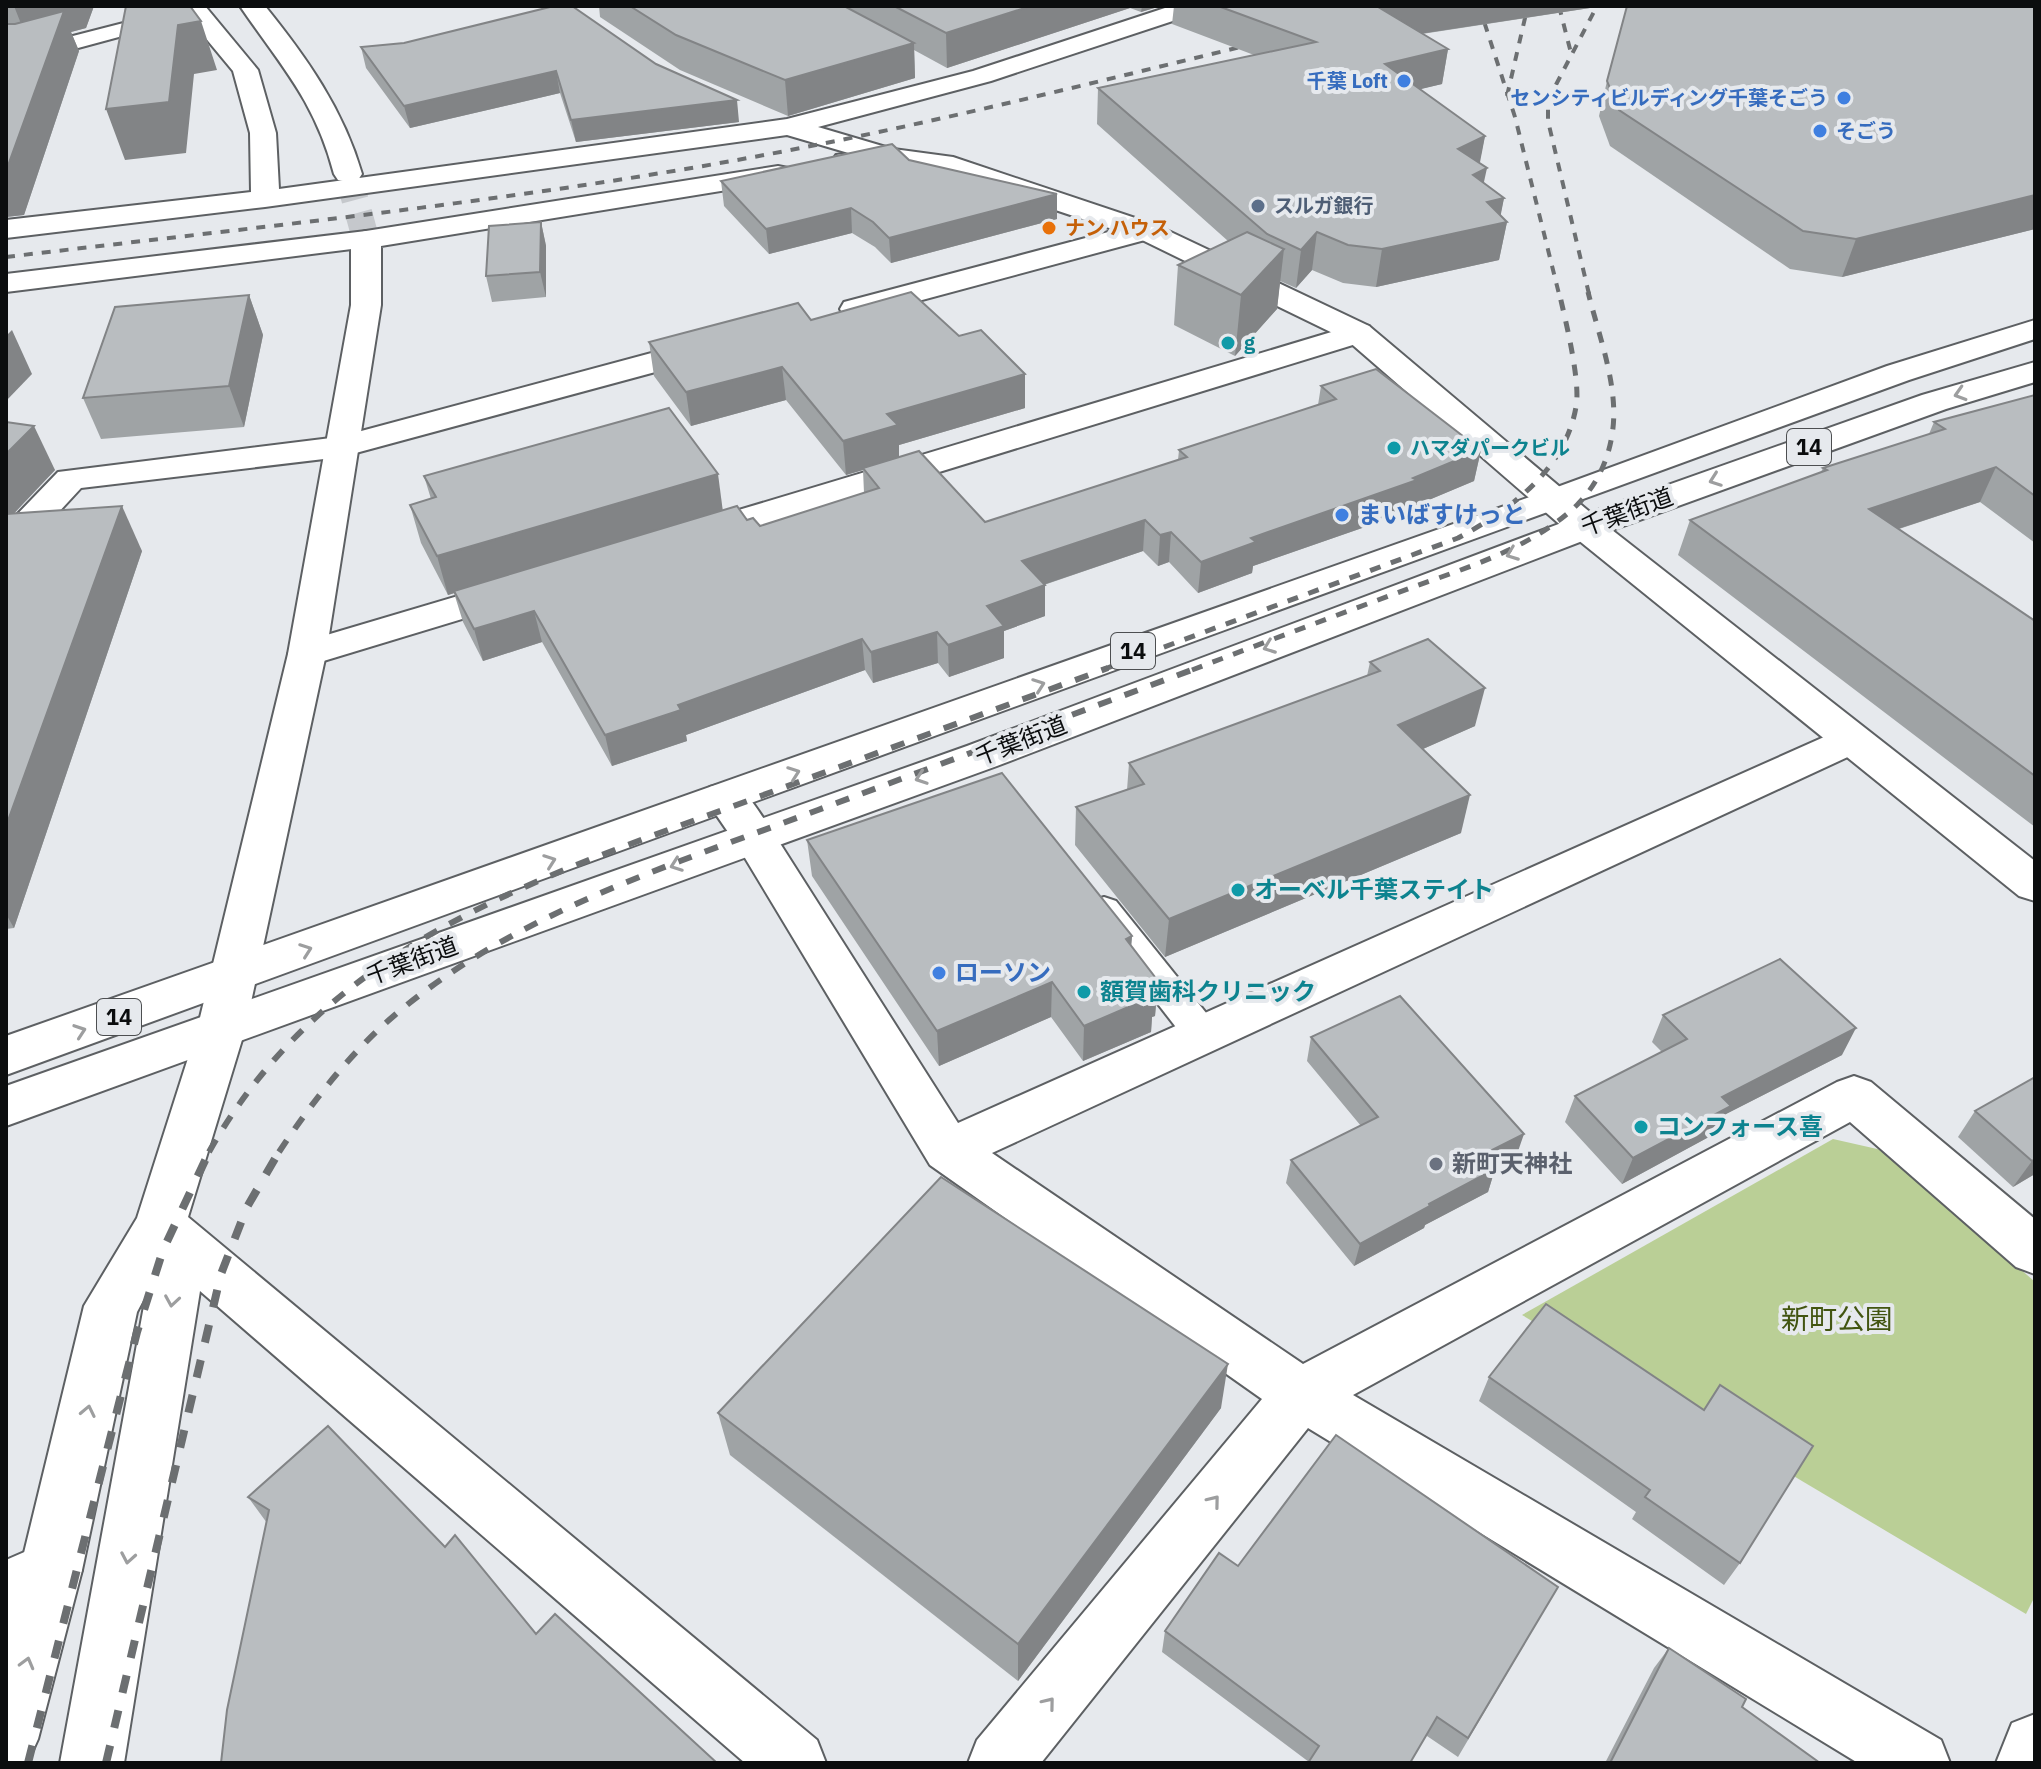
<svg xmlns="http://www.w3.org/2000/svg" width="2041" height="1769" viewBox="0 0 2041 1769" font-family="'IBM Plex Sans','Noto Sans JP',sans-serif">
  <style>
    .green { fill: #bacf96 }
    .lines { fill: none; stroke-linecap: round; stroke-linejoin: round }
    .tertiary-tunnel { stroke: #c5c8cc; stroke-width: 27; stroke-dasharray: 27 13; stroke-linecap: butt }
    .service-casing { stroke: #5d6063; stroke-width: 4 }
    .minor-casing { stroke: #5d6063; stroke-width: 4 }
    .tertiary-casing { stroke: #5d6063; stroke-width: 4 }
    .trunk-casing { stroke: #5d6063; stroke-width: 4 }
    .service { fill: #fff; fill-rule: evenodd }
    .minor { fill: #fff; fill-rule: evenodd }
    .tertiary { fill: #fff; fill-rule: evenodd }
    .trunk { fill: #fff; fill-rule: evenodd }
    .rail-far3 { stroke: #6c6f71; stroke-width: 4; stroke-dasharray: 9 9; stroke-linecap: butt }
    .rail-far2 { stroke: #6c6f71; stroke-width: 5; stroke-dasharray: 11 11; stroke-linecap: butt }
    .rail-far1 { stroke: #6c6f71; stroke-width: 6; stroke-dasharray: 14 14; stroke-linecap: butt }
    .rail { stroke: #6c6f71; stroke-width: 8; stroke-dasharray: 18 18; stroke-linecap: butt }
    .wall { fill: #9fa3a5 }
    .shaded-wall { fill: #828486 }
    .building { fill: #b9bdc0; stroke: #828486; stroke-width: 2 }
    .oneway { stroke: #9d9e9f }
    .shop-dot { fill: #3f7fe0; stroke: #e6e9ed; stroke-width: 3 }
    .service-dot { fill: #5c6f8a; stroke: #e6e9ed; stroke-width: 3 }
    .food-dot { fill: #e8710a; stroke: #e6e9ed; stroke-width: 3 }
    .culture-dot { fill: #0f9aa8; stroke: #e6e9ed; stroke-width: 3 }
    .worship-dot { fill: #6b7280; stroke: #e6e9ed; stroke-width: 3 }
    .labels { text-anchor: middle; stroke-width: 8; stroke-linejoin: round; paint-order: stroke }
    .far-shop-label { font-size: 20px; font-weight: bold; fill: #366cbe; stroke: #e6e9ed; text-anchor: end }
    .far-service-label { font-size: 20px; font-weight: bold; fill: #4e5e75; stroke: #e6e9ed; text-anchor: start }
    .far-food-label { font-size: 20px; font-weight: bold; fill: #c56008; stroke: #e6e9ed; text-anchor: start }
    .far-culture-label { font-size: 20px; font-weight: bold; fill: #0d838f; stroke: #e6e9ed; text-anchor: start }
    .shield { fill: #e6e9ed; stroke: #4d4f51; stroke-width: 2 }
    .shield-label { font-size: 22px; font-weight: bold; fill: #0b0d0e }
    .street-label { font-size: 24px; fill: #0b0d0e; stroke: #e6e9ed }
    .shop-label { font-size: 24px; font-weight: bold; fill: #366cbe; stroke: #e6e9ed; text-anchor: start }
    .culture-label { font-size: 24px; font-weight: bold; fill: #0d838f; stroke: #e6e9ed; text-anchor: start }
    .worship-label { font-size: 24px; font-weight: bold; fill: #5b616d; stroke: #e6e9ed; text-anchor: start }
    .near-park-label { font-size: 28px; fill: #425511; stroke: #e6e9ed }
  </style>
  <rect width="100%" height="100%" fill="#e6e9ed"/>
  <polygon class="green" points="1833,1139 1886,1151 2035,1282 2035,1596 2026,1614 1522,1315"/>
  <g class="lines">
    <polyline class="tertiary-tunnel" points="348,174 366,240"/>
    <defs>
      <polygon id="service" points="1104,897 1116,901 1215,1024 1220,1034 1215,1044 1202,1048 1189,1044 1092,919 1087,910 1092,901"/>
      <g id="minor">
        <polygon points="180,6 205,6 258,70 276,133 279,189 787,119 973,71 1171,6 1207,6 1203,11 991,81 818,127 896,150 900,156 896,162 886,164 787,135 265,207 6,238 6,220 251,192 250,133 233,71 189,18 30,61 6,63 6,47 30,47 182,8"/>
        <polygon points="1146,222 1156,225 1161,231 1156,237 855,318 844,316 840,309 844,302"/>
        <polygon points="366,231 376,234 381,240 376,246 6,292 6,274"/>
        <polygon points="1358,324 1369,326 1374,333 1369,340 708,543 695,546 682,543 677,535 682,527"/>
        <polygon points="711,337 722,340 727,347 722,354 341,457 81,488 19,555 6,558 6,526 58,472 339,437"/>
        <polygon points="515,579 528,583 534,591 528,599 307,666 293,663 288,654 293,645"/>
        <path d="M1851,725L1865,729L1871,739L1865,749L992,1153L1303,1364L1837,1082L1854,1076L1871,1082L2035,1219V1274L2016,1267L1850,1122L1353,1395L1941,1740L1950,1763H1858L1308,1428L1041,1763H968L977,1740L1262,1399L930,1165L739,848L704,797L710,787C742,777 752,803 769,826L958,1123Z"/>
        <polygon points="52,1540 73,1549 82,1570 73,1591 6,1620 6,1560"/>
      </g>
      <g id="tertiary">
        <path d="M240,6H265C307,58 343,109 362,174L358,180L348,182L338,180L334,174C315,101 281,66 240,6Z"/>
        <polygon points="886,148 953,157 1156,225 1369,326 1598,519 2035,861 2035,901 2019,896 1572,535 1347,340 1136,237 939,171 886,164 846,169 836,167 832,161 836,155"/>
        <polygon points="778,166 788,168 792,174 788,180 381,246 381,305 326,654 245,1030 188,1217 817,1740 826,1763 745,1763 200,1291 124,1763 60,1763 146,1295 137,1312 82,1570 38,1739 28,1761 6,1763 6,1627 84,1306 137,1218 197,1030 288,654 351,305 351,240 356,234 366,231"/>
        <polygon points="2035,1714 2035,1763 1996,1763 2012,1723"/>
      </g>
      <g id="trunk">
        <polygon points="2035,320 2035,339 1909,380 6,1075 6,1036 1541,493 1887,366"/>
        <polygon points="2035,362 2035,382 1946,409 1598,535 997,766 6,1126 6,1086 967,746 1572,519 1922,395"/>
      </g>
    </defs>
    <use href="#service" class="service-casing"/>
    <use href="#minor" class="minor-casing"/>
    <use href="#tertiary" class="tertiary-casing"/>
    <use href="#trunk" class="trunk-casing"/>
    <use href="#service" class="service"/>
    <use href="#minor" class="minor"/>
    <use href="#tertiary" class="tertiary"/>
    <use href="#trunk" class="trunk"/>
    <g class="rail-far3">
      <polyline points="1479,6 1515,117 1559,294"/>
      <polyline points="1559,6 1572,57"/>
      <polyline points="1507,96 1525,18 1521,6"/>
      <path d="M6,257C257,227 510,202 759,156C926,125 1092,83 1257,43"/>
      <polyline points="1589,294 1548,121 1548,100 1597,6"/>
    </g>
    <g class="rail-far2">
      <path d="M1102,670L1458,538C1510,510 1565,470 1576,407C1581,382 1565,318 1559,292"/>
      <path d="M1192,670C1260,644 1329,618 1397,593C1458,570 1529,551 1577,505C1596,486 1608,461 1612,435C1620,389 1599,337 1588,292"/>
    </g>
    <g class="rail-far1">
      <path d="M209,1152C327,942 539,878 750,800C869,756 988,712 1108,668"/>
      <path d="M279,1152C312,1102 350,1053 396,1014C517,912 672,865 818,810C944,763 1071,715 1197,668"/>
    </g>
    <g class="rail">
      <polyline points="28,1763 137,1332 163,1250 210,1150"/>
      <polyline points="106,1763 221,1274 247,1207 280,1150"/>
    </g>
  </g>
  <g class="wall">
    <polygon points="6,6 94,6 86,28 71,32 79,51 24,215 6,217"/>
    <polygon points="554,6 739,122 576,142 560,93 410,128 366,68 361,47 404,43"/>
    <polygon points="599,6 1161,6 1141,12 1130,8 947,68 914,50 915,78 788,116 680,70 600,17"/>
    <polygon points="1174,6 1603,6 1422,34 1448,49 1442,84 1420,89 1485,136 1479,163 1484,183 1504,198 1500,216 1507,222 1499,260 1376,287 1343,283 1312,270 1296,288 1280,281 1277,309 1235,356 1174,325 1178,265 1228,241 1097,124 1098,88 1254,55 1172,24"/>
    <polygon points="2035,6 2035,229 1842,277 1790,269 1610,146 1599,116 1607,81"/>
    <polygon points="909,160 1057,219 891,263 875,247 852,233 769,254 724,206 721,181"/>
    <polygon points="541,222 546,246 546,297 492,302 486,276"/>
    <polygon points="249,295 263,335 244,427 101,439 83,398"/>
    <polygon points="811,320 1025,408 899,445 899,457 985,522 1178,460 1179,450 1318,405 1321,386 1481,450 1474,481 1412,507 1411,511 1253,566 1252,573 1198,593 1169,562 1158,566 1143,551 1044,585 1045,616 1004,631 1004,658 949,677 938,663 873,683 865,670 686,735 687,741 612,766 542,642 483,661 463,622 454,593 448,595 421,543 410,505 431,499 424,476 723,510 760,526 864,493 863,470 846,475 786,400 691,426 654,376 649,342"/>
    <polygon points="2035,395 2035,543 1980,502 1899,529 2035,621 2035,827 1678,555 1690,520 1821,472 1823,468 1929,434 1934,422"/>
    <polygon points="6,422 55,470 13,514 142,551 14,928 6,929"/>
    <polygon points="1370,662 1475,726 1423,749 1461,833 1165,957 1075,845 1076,807 1127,790 1129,763 1367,676"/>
    <polygon points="807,840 1132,936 1131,946 1158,981 1155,1016 1152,1017 1151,1032 1083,1061 1051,1017 939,1066 812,876"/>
    <polygon points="1663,1015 1842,1055 1726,1114 1718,1132 1622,1184 1565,1122 1575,1096 1662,1052 1652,1042"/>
    <polygon points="1311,1037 1516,1157 1494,1168 1495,1169 1488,1192 1425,1225 1424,1228 1354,1266 1286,1183 1291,1160 1361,1126 1307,1061"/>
    <polygon points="2035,1077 2035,1174 2013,1187 1958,1137 1975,1111"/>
    <polygon points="1546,1304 1740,1563 1724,1585 1632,1519 1636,1512 1479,1401 1489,1377"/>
    <polygon points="1221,1408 1018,1681 730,1455 718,1413"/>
    <polygon points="248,1497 445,1547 536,1634 717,1763 267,1523"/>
    <polygon points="1238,1566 1558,1587 1458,1757 1427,1736 1309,1762 1162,1652 1165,1631"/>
    <polygon points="1669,1648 1742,1707 1820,1763 1605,1763 1654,1668"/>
  </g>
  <g class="shaded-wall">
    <polygon points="14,6 94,6 86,28 71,32 79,51 24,215 6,217 6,171 29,44"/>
    <polygon points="1031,6 1130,6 1130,8 947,68 946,33"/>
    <polygon points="1142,6 1161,6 1141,12"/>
    <polygon points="1382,6 1603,6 1373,41 1378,7"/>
    <polygon points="201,21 217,70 194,74 186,153 125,160 106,109 178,25"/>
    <polygon points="914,43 915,78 788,116 785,80"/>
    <polygon points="1448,49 1442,84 1380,99 1385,64"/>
    <polygon points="556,71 560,93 410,128 404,106"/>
    <polygon points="737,100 739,122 576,142 571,120"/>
    <polygon points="1485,136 1478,173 1458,149"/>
    <polygon points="1487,168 1479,205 1473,175"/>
    <polygon points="1057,194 1057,219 891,263 889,238"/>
    <polygon points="2035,195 2035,229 1842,277 1856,239"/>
    <polygon points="1504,198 1499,224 1507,222 1499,260 1376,287 1382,249 1487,202"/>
    <polygon points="851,208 852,233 769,254 766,229"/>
    <polygon points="541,222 546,246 546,297 540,272"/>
    <polygon points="1317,232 1312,270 1296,288 1301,250"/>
    <polygon points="1284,249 1277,309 1235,356 1241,295"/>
    <polygon points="249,295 263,335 244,427 229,386"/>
    <polygon points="12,330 32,374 6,401 6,336"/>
    <polygon points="782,367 786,400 691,426 686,392"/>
    <polygon points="1025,374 1025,408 899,445 899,459 863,468 863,470 846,475 843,441 887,414"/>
    <polygon points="34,426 55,470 6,522 6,454"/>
    <polygon points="1481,450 1474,481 1412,507 1411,511 1253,566 1252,573 1198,593 1201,562 1251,538 1413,478"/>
    <polygon points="1996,467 1980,502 1855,543 1869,509"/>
    <polygon points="718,474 723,512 448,595 437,556"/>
    <polygon points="122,506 142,551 14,928 6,914 6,826"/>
    <polygon points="1145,520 1143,551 1022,592 1022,561"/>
    <polygon points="1171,532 1169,562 1158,566 1160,535"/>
    <polygon points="1045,585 1045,616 1004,631 1004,658 949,677 948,645 987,606"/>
    <polygon points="534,611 542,642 483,661 474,629"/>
    <polygon points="937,632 938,663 873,683 871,652"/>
    <polygon points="862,639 865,670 686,735 687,741 612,766 605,735 678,705"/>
    <polygon points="1485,688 1475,726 1391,763 1398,725"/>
    <polygon points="1470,795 1461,833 1165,957 1169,919"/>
    <polygon points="1132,936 1129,972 1126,939"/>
    <polygon points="1158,981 1155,1016 1152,1017 1151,1032 1083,1061 1084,1026 1145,985"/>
    <polygon points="1052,982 1051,1017 939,1066 937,1031"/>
    <polygon points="1856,1028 1842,1055 1726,1114 1718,1132 1622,1184 1633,1158 1722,1097"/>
    <polygon points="1524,1134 1516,1157 1474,1178 1482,1155"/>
    <polygon points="2035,1159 2035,1174 2013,1187 2032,1161"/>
    <polygon points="1495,1169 1488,1192 1425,1225 1424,1228 1354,1266 1360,1244 1429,1204"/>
    <polygon points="1228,1364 1221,1408 1018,1681 1018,1644"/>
  </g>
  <g class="building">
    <polygon points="126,6 190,6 201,21 178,25 169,102 106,109"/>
    <polygon points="554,6 572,6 656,64 737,100 571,120 556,71 404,106 361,47 404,43"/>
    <polygon points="630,6 844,6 914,43 785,80 676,35"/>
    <polygon points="894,6 1031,6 946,33"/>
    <polygon points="1218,6 1382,6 1378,7 1448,49 1385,64 1485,136 1458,149 1487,168 1473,175 1504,198 1487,202 1507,222 1382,249 1348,245 1317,232 1301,250 1267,234 1098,88 1316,42"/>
    <polygon points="1627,6 2035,6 2035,195 1856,239 1803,231 1619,110 1607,81"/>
    <polygon points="64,11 6,171 6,24 15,24"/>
    <polygon points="892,144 909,160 1057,194 889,238 873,222 851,208 766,229 721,181"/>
    <polygon points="541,222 540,272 486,276 489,226"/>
    <polygon points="1247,232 1284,249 1241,295 1178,265"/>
    <polygon points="911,292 959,336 981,330 1025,374 887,414 898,425 843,441 782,367 686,392 649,342 798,303 811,320"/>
    <polygon points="249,295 229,386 83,398 115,307"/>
    <polygon points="1376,369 1481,450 1413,478 1417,480 1251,538 1256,542 1201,562 1171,532 1160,535 1145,520 1022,561 1045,585 987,606 1004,626 948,645 937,632 871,652 862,639 678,705 681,710 605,735 534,611 474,629 454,591 737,506 747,520 753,518 760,526 879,488 863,468 919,451 985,522 1187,457 1179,450 1336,399 1321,386"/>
    <polygon points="2035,395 2035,496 1996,467 1869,509 2035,621 2035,776 1690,520 1827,470 1823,468 1945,429 1934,422"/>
    <polygon points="669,408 718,474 437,556 410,505 436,497 424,476"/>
    <polygon points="6,422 34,426 6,454"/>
    <polygon points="122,506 6,826 6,514"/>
    <polygon points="1428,639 1485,688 1398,725 1470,795 1169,919 1076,807 1144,784 1129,763 1380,671 1370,662"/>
    <polygon points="1002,773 1132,936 1126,939 1158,981 1145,985 1154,996 1084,1026 1052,982 937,1031 807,840"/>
    <polygon points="1780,959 1856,1028 1722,1097 1731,1106 1633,1158 1575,1096 1687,1039 1663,1015"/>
    <polygon points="1400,996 1524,1134 1482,1155 1495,1169 1429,1204 1430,1206 1360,1244 1291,1160 1378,1117 1311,1037"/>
    <polygon points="2035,1077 2035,1159 2032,1161 1975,1111"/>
    <polygon points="941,1177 1228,1364 1018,1644 718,1413"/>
    <polygon points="1546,1304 1704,1410 1720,1385 1813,1446 1740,1563 1645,1497 1650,1490 1489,1377"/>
    <polygon points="328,1426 445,1547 455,1535 536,1634 555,1614 717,1763 221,1763 227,1710 269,1510 248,1497"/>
    <polygon points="1336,1435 1558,1587 1468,1738 1437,1717 1410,1763 1308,1763 1319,1746 1165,1631 1219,1553 1238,1566"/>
    <polygon points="1669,1648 1746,1699 1742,1707 1820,1763 1610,1763"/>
  </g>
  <defs><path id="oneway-chevron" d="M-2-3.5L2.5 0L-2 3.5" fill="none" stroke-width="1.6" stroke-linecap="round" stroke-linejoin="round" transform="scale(2)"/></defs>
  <g class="oneway">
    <use href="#oneway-chevron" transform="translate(1960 394) rotate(163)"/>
    <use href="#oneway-chevron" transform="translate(1715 480) rotate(160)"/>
    <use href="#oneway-chevron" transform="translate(1512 554) rotate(159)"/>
    <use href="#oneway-chevron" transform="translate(1269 647) rotate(159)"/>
    <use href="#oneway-chevron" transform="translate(1039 685) rotate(-20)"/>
    <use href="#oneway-chevron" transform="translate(794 773) rotate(-20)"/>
    <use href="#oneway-chevron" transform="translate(921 778) rotate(161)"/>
    <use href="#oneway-chevron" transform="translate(550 861) rotate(-20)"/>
    <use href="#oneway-chevron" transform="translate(676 865) rotate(160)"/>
    <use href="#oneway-chevron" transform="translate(306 950) rotate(-20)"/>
    <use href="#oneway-chevron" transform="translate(80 1031) rotate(-19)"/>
    <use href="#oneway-chevron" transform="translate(172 1301) rotate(99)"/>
    <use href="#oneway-chevron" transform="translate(88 1411) rotate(-78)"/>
    <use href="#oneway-chevron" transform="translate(1214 1501) rotate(-51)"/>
    <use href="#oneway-chevron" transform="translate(128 1558) rotate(100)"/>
    <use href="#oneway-chevron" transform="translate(27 1663) rotate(-75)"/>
    <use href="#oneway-chevron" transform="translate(1049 1703) rotate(-51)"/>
  </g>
  <g class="shop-dot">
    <circle cx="1404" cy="81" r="8"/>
    <circle cx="1844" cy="98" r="8"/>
    <circle cx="1820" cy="131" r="8"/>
    <circle cx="1342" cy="515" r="8"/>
    <circle cx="939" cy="973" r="8"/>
  </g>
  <circle class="service-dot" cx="1258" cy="206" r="8"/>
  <circle class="food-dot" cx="1049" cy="228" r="8"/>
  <g class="culture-dot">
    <circle cx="1228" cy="343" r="8"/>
    <circle cx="1394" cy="448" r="8"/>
    <circle cx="1238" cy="890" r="8"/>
    <circle cx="1084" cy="992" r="8"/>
    <circle cx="1641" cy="1127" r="8"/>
  </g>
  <circle class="worship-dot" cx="1436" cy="1164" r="8"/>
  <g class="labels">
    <g class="far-shop-label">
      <text x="1388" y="88">千葉 Loft</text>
      <text x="1828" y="105">センシティビルディング千葉そごう</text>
      <text x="1836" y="138" text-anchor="start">そごう</text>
    </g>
    <g class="far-service-label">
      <text x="1274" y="213">スルガ銀行</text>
    </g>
    <g class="far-food-label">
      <text x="1065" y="235">ナン ハウス</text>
    </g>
    <g class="far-culture-label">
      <text x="1244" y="350">g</text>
      <text x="1410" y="455">ハマダパークビル</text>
    </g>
    <g class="shield">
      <rect x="1787" y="429" width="44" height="36" rx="6"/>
      <rect x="1111" y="633" width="44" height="36" rx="6"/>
      <rect x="97" y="999" width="44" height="36" rx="6"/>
    </g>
    <g class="shield-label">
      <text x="1809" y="455">14</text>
      <text x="1133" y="659">14</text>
      <text x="119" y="1025">14</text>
    </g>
    <g class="street-label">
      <text transform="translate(1627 512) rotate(-20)" y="8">千葉街道</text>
      <text transform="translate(1021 741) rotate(-21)" y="8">千葉街道</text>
      <text transform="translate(412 961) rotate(-20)" y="8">千葉街道</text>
    </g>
    <g class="shop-label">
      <text x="1358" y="523">まいばすけっと</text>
      <text x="955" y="981">ローソン</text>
    </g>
    <g class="culture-label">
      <text x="1254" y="898">オーベル千葉ステイト</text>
      <text x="1100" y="1000">額賀歯科クリニック</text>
      <text x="1657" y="1135">コンフォース喜</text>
    </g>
    <g class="worship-label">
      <text x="1452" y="1172">新町天神社</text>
    </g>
    <g class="near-park-label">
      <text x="1837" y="1329">新町公園</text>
    </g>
  </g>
  <rect width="2041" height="1769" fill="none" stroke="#0b0d0e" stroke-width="16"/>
</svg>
